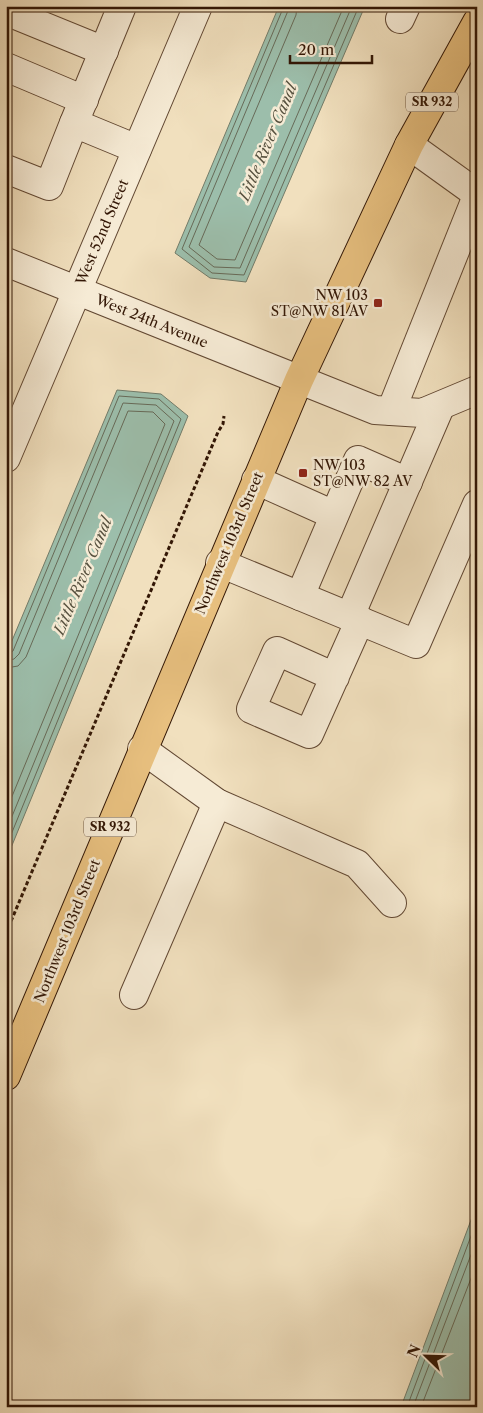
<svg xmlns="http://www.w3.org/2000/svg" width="483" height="1413" viewBox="0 0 483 1413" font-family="'Libre Caslon Text',serif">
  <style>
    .water { fill: #9cbeab; stroke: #727b69 }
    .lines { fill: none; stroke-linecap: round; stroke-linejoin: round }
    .shore { stroke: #676a58; stroke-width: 1 }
    .minor-casing { stroke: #624833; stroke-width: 30 }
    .major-casing { stroke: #321605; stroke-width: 30 }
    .path { stroke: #321605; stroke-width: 3; stroke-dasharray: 4 2.5; stroke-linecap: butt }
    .minor { stroke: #f6ebd5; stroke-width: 28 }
    .major { stroke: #e8c07f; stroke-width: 28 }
    .poi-dot { fill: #8f2418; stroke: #f6ebd5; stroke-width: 2 }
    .labels { text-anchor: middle; stroke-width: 5; stroke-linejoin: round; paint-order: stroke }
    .shield { fill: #f6ebd5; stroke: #6d5643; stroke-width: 1 }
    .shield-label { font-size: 12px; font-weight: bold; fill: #321605 }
    .street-label { font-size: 14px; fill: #321605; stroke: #f6ebd5 }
    .poi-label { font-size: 14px; fill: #321605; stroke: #f6ebd5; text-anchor: end }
    .water-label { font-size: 15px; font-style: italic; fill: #57513f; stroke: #f6ebd5 }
  </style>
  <rect width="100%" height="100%" fill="#f1e0be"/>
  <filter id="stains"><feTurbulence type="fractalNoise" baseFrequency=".004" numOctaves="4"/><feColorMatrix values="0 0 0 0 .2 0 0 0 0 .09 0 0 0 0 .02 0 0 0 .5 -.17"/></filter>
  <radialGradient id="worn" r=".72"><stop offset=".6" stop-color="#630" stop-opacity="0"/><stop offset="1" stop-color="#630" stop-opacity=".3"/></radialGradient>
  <g class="water">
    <polygon points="279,6 365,6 246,282 210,278 175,253"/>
    <polygon points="117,390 161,394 188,416 6,860 6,655"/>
    <polygon points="477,1204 477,1407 401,1407"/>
  </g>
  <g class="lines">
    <g class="shore">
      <polyline points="284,6 182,249 212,273 244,275 359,6"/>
      <polyline points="290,6 189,247 214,267 240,268 352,6"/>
      <polyline points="297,6 296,15 199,245 217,259 235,260 344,6"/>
      <polyline points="6,655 13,651 119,396 159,399 181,419 6,847"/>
      <polyline points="6,661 14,659 19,654 123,403 156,405 174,421 6,831"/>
      <polyline points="6,668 18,666 26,657 128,411 153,412 165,424 6,811"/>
      <polyline points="407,1407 477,1220"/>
      <polyline points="413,1407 477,1239"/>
      <polyline points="421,1407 477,1263"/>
    </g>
    <defs>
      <g id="minor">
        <polyline points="6,11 104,51"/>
        <polyline points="400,19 406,6"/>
        <polyline points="6,67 84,100"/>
        <polyline points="74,123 122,6"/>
        <polyline points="409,145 477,194"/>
        <polyline points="6,169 49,186 74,123 137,149"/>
        <polyline points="6,262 375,410 422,413 477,390"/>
        <polyline points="391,411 477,196"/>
        <polyline points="6,458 198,6"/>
        <polyline points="256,480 334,515"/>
        <polyline points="220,563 416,644 477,504"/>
        <polyline points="300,596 358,460 408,482"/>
        <polyline points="350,616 440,407"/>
        <polyline points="335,677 277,651 251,709 309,734 360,620"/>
        <polyline points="142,749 217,803 357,864 392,903"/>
        <polyline points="134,995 217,803"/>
      </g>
      <polyline id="major" points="6,1076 299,380 409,145 477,22"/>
    </defs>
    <use href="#minor" class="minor-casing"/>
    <use href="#major" class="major-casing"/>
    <polyline class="path" points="6,933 218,432 223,424 224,416"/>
    <use href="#minor" class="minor"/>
    <use href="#major" class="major"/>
  </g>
  <g class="poi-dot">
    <rect x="373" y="298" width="10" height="10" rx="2.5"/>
    <rect x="298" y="468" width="10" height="10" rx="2.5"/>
  </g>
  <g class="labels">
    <g class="shield">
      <rect x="406" y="92.5" width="52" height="19" rx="4"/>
      <rect x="84" y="817.5" width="52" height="19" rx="4"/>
    </g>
    <g class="shield-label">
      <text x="432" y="106">SR 932</text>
      <text x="110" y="831">SR 932</text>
    </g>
    <g class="street-label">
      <text transform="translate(102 232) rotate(-67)" y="5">West 52nd Street</text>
      <text transform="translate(152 321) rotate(22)" y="5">West 24th Avenue</text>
      <text transform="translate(229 543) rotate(-67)" y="5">Northwest 103rd Street</text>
      <text transform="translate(67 931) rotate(-68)" y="5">Northwest 103rd Street</text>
    </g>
    <g class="poi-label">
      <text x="368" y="300">NW 103<tspan x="368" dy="16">ST@NW 81 AV</tspan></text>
      <text x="313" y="470" text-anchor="start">NW 103<tspan x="313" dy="16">ST@NW 82 AV</tspan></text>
    </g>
    <g class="water-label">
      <text transform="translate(268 142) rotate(-67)" y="5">Little River Canal</text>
      <text transform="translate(83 576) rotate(-67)" y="5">Little River Canal</text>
    </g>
  </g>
  <rect width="483" height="1413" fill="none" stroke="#f1e0be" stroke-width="25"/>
  <rect x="8" y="8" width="468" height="1398" fill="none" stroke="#321605" stroke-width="2.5"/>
  <rect x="12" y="12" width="458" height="1388" fill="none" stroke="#321605"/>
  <g transform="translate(426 1356) rotate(293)" stroke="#f6ebd5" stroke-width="4" paint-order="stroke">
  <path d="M0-4L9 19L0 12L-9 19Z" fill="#321605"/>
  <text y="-8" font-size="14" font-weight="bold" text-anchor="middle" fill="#321605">N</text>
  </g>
  <path d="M290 55v8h82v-8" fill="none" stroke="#321605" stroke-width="2.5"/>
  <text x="298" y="55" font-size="15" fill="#321605" stroke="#f6ebd5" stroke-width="4" paint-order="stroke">20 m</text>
  <rect width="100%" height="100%" filter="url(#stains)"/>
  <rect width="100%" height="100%" fill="url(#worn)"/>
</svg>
